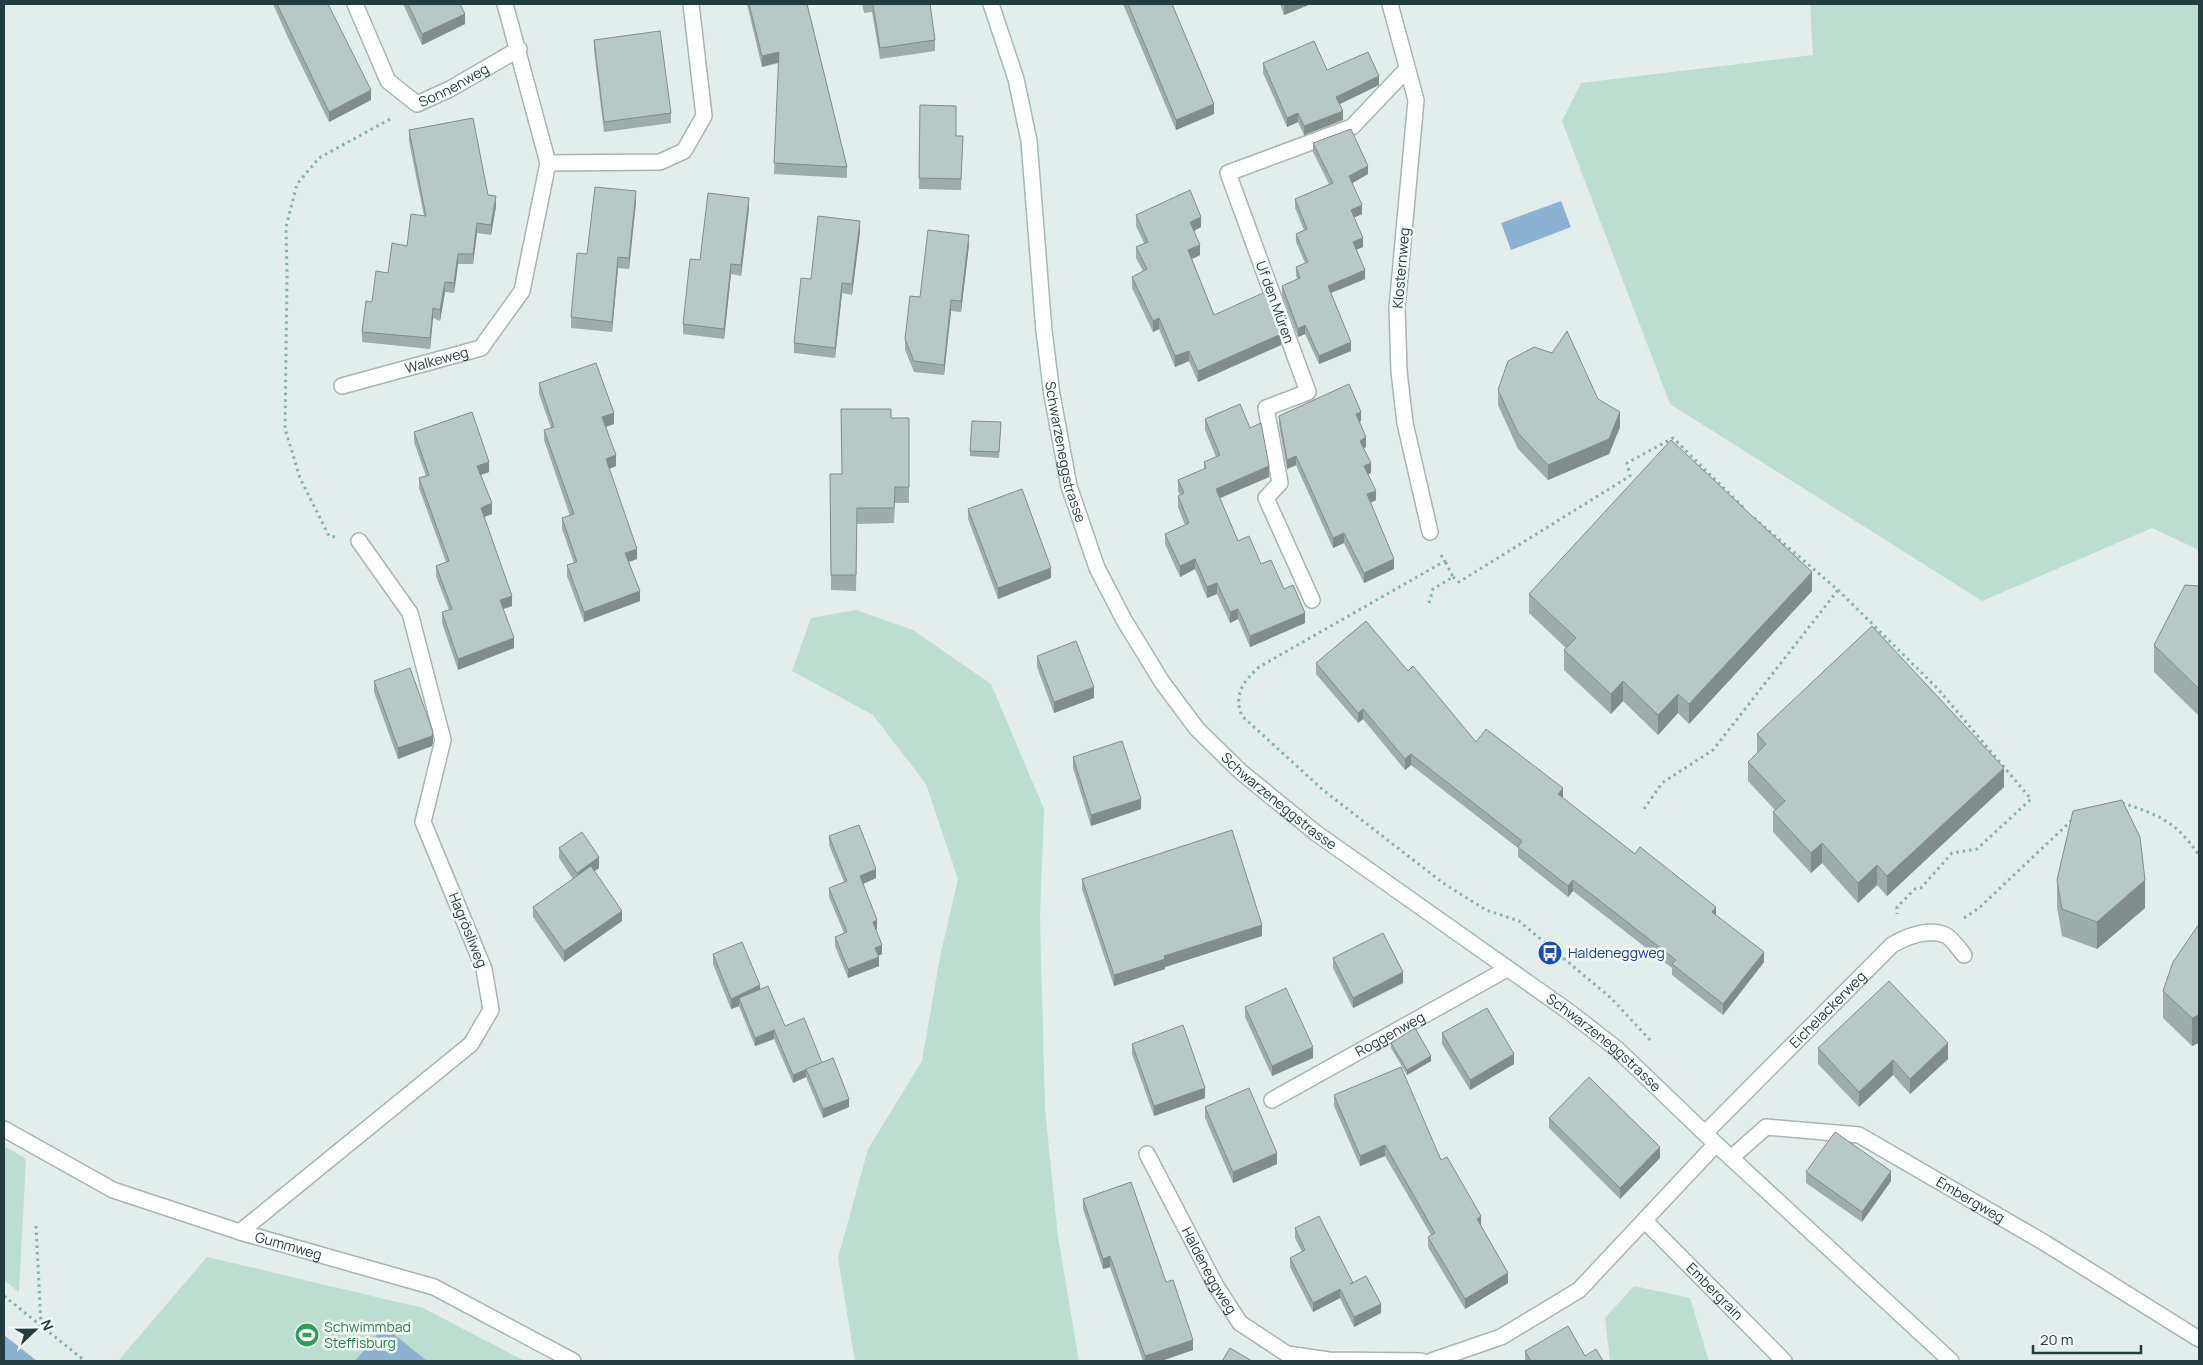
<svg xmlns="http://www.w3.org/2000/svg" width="2203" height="1365" viewBox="0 0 2203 1365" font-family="Manrope,sans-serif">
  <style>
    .green { fill: #bcded0 }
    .water { fill: #8cb1d1 }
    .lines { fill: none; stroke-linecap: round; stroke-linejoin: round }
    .lane-casing { stroke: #a6b5b4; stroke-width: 18 }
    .street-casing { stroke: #a6b5b4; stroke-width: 18 }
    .secondary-casing { stroke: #a2b9b7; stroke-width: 18 }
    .path { stroke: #84b0b0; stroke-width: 3; stroke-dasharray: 2.5 4; stroke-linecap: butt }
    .lane { stroke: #fff; stroke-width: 15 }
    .street { stroke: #fff; stroke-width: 15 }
    .secondary { stroke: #fff; stroke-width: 15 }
    .wall { fill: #9eacaa }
    .shaded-wall { fill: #818c8b }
    .building { fill: #b8c8c6; stroke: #818c8b }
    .labels { text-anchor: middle; stroke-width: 5; stroke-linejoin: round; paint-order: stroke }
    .street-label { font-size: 14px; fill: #233d3e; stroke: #f4f9f8 }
    .transit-label { font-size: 14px; fill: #164399; stroke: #f4f9f8; text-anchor: start }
    .leisure-label { font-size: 14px; fill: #27864d; stroke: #f4f9f8; text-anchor: start }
  </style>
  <rect width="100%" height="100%" fill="#e3edec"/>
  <g class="green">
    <polygon points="1810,4 2199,4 2199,550 2152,528 1982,601 1670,404 1562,121 1581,83 1813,55"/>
    <polygon points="856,610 913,630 991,684 1044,809 1040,918 1045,1109 1058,1237 1079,1361 855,1361 838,1258 868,1149 922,1061 940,957 958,879 926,784 873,715 792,671 811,618"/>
    <polygon points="4,1146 26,1159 19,1292 4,1280"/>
    <polygon points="207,1257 423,1308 525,1361 118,1361"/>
    <polygon points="1634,1286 1690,1298 1709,1361 1610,1361 1605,1318"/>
  </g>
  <g class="water">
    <polygon points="1561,201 1571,227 1511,250 1501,223"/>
    <polygon points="384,1326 427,1361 355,1361"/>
    <polygon points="4,1335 37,1361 4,1361"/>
  </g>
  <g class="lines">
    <defs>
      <g id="lane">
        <path id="s1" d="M1731,1158L1766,1127L1859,1135L2045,1243L2199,1339"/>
        <path id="s2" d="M1645,1221L1784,1361"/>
      </g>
      <g id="street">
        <path id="s3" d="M355,4L388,81L417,104L450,89L519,49"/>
        <polyline points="1390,4 1416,100 1397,308 1399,371 1405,423 1430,532"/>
        <polyline points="548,163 660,162 684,151 704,116 691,4"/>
        <path id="s4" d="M342,386L481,348L522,291L548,163L505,4"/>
        <polyline points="1312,600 1266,498 1280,483 1266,408 1308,392 1228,173 1352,127 1407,69"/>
        <path id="s5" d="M1272,1100L1507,969"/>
        <path id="s6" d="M4,1129L113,1190L240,1232L434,1287L573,1361"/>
        <path id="s7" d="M1705,1133L1892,945C1906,937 1928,928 1945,935C1952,938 1959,949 1964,955"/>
        <path id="s8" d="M1147,1154L1216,1286L1240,1323L1287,1354L1329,1360L1421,1361"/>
        <polyline points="240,1232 471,1044 491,1010 484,969 423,822 443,740 410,613 359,541"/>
        <polyline points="1431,1361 1501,1337 1579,1290 1716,1144"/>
      </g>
      <g id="secondary">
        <path id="s9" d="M991,4L1016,79L1029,141L1044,331L1052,395L1069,486L1097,568L1124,620L1162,682L1197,729L1241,772L1316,833L1568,1011L1617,1049L1716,1144L1951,1361"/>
      </g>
    </defs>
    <use href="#lane" class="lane-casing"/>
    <use href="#street" class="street-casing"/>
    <use href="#secondary" class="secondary-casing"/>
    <g class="path">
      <polyline points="1754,518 1838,590 1938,689 2031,799 1977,849 1952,853 1921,888 1915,889 1897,907 1897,914"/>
      <polyline points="335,537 329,536 300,478 285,429 287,277 286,227 297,184 319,158 392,118"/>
      <path d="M1441,555L1445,561L1259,667C1244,681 1233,694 1242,716L1323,790L1443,883L1486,910L1519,921L1611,998L1651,1041"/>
      <polyline points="1453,577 1459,582 1630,476 1627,463 1673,438 1744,508"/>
      <polyline points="1429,603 1433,589 1453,577 1445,561"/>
      <path d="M2122,803C2160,815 2176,822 2199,855"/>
      <polyline points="1644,809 1662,783 1713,750 1838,590"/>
      <polyline points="1964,918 1979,908 2072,820"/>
      <polyline points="36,1226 41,1325"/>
      <polyline points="4,1296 85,1361"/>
    </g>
    <use href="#lane" class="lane"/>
    <use href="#street" class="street"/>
    <use href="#secondary" class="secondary"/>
  </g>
  <g class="wall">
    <polygon points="273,4 328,4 371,100 329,122 289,40"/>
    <polygon points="403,4 460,4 465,24 422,45"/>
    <polygon points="747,4 807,4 847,167 847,178 774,174 779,63 762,67"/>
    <polygon points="862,4 930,4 935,40 935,51 880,59 872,12 864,13"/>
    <polygon points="1123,4 1172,4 1214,114 1176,130"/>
    <polygon points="1280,4 1311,4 1284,15"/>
    <polygon points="594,40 671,113 671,123 604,132 594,50"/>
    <polygon points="1263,63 1327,70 1379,85 1339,104 1343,120 1304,135 1298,122 1287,127 1263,73"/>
    <polygon points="920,105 956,136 963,136 961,190 919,189"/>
    <polygon points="409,130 488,195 496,206 491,235 477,233 473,264 458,264 454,293 445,292 440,321 433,318 430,349 362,342 362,332 372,302 388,273 407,246 424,216 409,141"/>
    <polygon points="1313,143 1368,174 1352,183 1362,214 1354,217 1363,247 1356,249 1365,279 1331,293 1351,351 1319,364 1305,334 1298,337 1282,295 1282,286 1297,279 1296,276 1296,267 1305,263 1296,242 1296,234 1304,230 1295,208 1295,199 1329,184 1313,152"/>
    <polygon points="636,202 629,269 618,268 612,332 571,328 571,317 587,254"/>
    <polygon points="749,209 741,276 731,274 724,339 683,334 683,324 700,260"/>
    <polygon points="1136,215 1201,227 1194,231 1200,255 1192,259 1214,315 1281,345 1198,382 1189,361 1175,367 1159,329 1153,332 1132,288 1132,277 1143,271 1136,258 1136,247 1144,243 1136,226"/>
    <polygon points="860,232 852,295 842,293 835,358 794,353 794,343 811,279"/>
    <polygon points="969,245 961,312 951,311 944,375 914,372 905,350 905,339 920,297"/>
    <polygon points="539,383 614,424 606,427 616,466 609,469 637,559 629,562 640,601 584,622 567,576 567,565 574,563 562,529 562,518 570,516 544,440 544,430 551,428 539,394"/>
    <polygon points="1498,390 1598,399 1620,427 1609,454 1548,480 1518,449 1498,405"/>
    <polygon points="1279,416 1361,421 1360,422 1366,447 1364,448 1371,473 1368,474 1376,500 1371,503 1394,569 1364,583 1344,543 1333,548 1296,465 1287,469 1279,425"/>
    <polygon points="891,418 909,418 909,503 895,503 894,523 857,524 856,591 831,590 830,474 841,474"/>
    <polygon points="1205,419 1269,477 1219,498 1238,541 1284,589 1305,623 1250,647 1238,619 1230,623 1217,594 1207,598 1195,569 1180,577 1165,544 1165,534 1185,525 1178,507 1178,496 1180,495 1178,491 1178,480 1204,469 1204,462 1216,457 1205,430"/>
    <polygon points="1001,422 999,458 970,456 970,451"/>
    <polygon points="414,432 489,472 481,475 492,514 484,517 512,606 503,609 514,648 458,670 442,623 442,612 449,610 436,576 436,566 446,562 419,488 419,478 426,476 414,442"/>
    <polygon points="968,509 1051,578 998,599 968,519"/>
    <polygon points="2199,586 2199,716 2154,672 2154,645"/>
    <polygon points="1812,591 1689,724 1678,713 1658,735 1623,701 1611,714 1564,670 1564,650 1566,648 1529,613 1529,594"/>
    <polygon points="1037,656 1094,698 1054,713 1037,667"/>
    <polygon points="1316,663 1408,671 1476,742 1563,798 1635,854 1716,915 1764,962 1723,1015 1672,975 1672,968 1573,891 1568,897 1518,857 1518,848 1411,765 1405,770 1363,719 1358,723 1316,674"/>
    <polygon points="374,681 433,742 432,746 398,759 374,692"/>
    <polygon points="1757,734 2004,787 1887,896 1877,885 1858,903 1822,863 1811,873 1773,832 1773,812 1775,810 1748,781 1748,762 1757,753"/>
    <polygon points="1073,757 1141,809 1091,826 1073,768"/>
    <polygon points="829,836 876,878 863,884 877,929 876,930 882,954 878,955 879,966 848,978 835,946 835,937 844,933 829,897 829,888 844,882 829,845"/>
    <polygon points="559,848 599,868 594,871 622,921 564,962 533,917 533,907 573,879 559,858"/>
    <polygon points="1082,879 1262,936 1165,967 1165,969 1114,986 1082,889"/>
    <polygon points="2057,880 2145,908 2097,949 2062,936 2057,907"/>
    <polygon points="2199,924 2199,1043 2192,1046 2163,1018 2163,991"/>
    <polygon points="713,954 760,989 785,1026 822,1063 849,1107 823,1118 806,1077 793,1083 774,1039 755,1046 739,1006 731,1009 713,964"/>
    <polygon points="1333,958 1403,983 1353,1008 1333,968"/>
    <polygon points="1245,1007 1313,1058 1272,1076 1245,1017"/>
    <polygon points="1442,1033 1514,1064 1470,1090 1442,1044"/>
    <polygon points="1391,1043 1431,1061 1407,1075 1391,1048"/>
    <polygon points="1132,1044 1205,1098 1154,1116 1132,1054"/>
    <polygon points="1818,1048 1948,1059 1910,1094 1893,1075 1859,1107 1818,1064"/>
    <polygon points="1334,1095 1441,1160 1481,1226 1508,1283 1465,1309 1428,1247 1428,1237 1431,1235 1385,1156 1360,1166 1334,1106"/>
    <polygon points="1205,1107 1277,1164 1233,1183 1205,1118"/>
    <polygon points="1549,1118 1660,1158 1620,1199 1549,1128"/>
    <polygon points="1806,1172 1891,1181 1862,1222 1806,1183"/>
    <polygon points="1083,1199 1166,1282 1193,1350 1161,1361 1143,1361 1110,1267 1103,1269 1083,1209"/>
    <polygon points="1295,1228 1353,1283 1381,1313 1354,1327 1340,1298 1313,1312 1290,1267 1290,1258 1302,1252 1295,1238"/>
    <polygon points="1525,1351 1585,1356 1603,1361 1525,1361"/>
  </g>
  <g class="shaded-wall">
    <polygon points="1284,4 1311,4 1284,15"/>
    <polygon points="465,14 465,24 422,45 422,34"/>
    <polygon points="779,52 779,62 762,67 762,56"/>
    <polygon points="1379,76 1379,85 1336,106 1336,97"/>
    <polygon points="371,90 371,100 329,122 329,112"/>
    <polygon points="1214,104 1214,114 1176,130 1176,120"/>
    <polygon points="1343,111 1343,120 1304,135 1304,126"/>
    <polygon points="1298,113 1298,122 1287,127 1287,118"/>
    <polygon points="1368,166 1368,174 1349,185 1349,176"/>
    <polygon points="636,191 636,202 629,269 629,258"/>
    <polygon points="496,196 496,206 491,235 491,225"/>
    <polygon points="749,198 749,209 741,276 741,265"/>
    <polygon points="1362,205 1362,214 1351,219 1351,210"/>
    <polygon points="1201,217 1201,227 1190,233 1190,222"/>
    <polygon points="860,221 860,232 852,295 852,284"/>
    <polygon points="477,223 477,233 473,264 473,254"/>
    <polygon points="969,235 969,245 961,312 961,301"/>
    <polygon points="1363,238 1363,247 1353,251 1353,242"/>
    <polygon points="1200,245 1200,255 1188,261 1188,250"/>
    <polygon points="458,254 458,264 454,293 454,283"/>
    <polygon points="618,257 618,268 612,332 612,322"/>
    <polygon points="731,264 731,274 724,339 724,329"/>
    <polygon points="1365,270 1365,279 1328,294 1328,286"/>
    <polygon points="445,282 445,292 440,321 440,310"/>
    <polygon points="842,283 842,293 835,358 835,348"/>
    <polygon points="951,300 951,311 944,375 944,365"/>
    <polygon points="433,308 433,318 430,349 430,338"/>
    <polygon points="1159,318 1159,329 1153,332 1153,321"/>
    <polygon points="1305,325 1305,334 1298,337 1298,329"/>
    <polygon points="1281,334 1281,345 1198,382 1198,371"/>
    <polygon points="1351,342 1351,351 1319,364 1319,356"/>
    <polygon points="1189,351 1189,361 1175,367 1175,356"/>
    <polygon points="1361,412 1361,421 1356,423 1356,414"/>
    <polygon points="1620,412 1620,427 1609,454 1548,480 1548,465"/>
    <polygon points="614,413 614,424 602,428 602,417"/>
    <polygon points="1366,437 1366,447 1360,450 1360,441"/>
    <polygon points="616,455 616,466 606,470 606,459"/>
    <polygon points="1296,456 1296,465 1287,469 1287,460"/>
    <polygon points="489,462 489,472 477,476 477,466"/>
    <polygon points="1371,463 1371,473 1364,476 1364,466"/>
    <polygon points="1269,466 1269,477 1216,500 1216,489"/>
    <polygon points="1376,491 1376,500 1367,504 1367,494"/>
    <polygon points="492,503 492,514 481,518 481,508"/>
    <polygon points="1344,533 1344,543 1333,548 1333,538"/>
    <polygon points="637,549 637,559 625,563 625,553"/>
    <polygon points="1195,559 1195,569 1180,577 1180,566"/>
    <polygon points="1394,559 1394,569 1364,583 1364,573"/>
    <polygon points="1051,568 1051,578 998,599 998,588"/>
    <polygon points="1812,572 1812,591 1689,724 1689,704"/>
    <polygon points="1217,583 1217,594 1207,598 1207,587"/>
    <polygon points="640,591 640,601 584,622 584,612"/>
    <polygon points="512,596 512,606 500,610 500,600"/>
    <polygon points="1238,609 1238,619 1230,623 1230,612"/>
    <polygon points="1305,613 1305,623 1250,647 1250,636"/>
    <polygon points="514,638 514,648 458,670 458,659"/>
    <polygon points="1623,681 1623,701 1611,714 1611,694"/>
    <polygon points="1094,687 1094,698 1054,713 1054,702"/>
    <polygon points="1678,694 1678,713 1658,735 1658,715"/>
    <polygon points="1363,709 1363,719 1358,723 1358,713"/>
    <polygon points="433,732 433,742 432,746 398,759 398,748"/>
    <polygon points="1411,754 1411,765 1405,770 1405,759"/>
    <polygon points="2004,768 2004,787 1887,896 1887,876"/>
    <polygon points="1563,788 1563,799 1558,794"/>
    <polygon points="1141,799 1141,809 1091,826 1091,815"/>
    <polygon points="1822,843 1822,863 1811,873 1811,853"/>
    <polygon points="599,857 599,868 577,883 577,873"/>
    <polygon points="1877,865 1877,885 1858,903 1858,883"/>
    <polygon points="876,869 876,878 860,885 860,876"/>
    <polygon points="1573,880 1573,891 1568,897 1568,886"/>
    <polygon points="2145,880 2145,908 2097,949 2097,922"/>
    <polygon points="1716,907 1716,917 1712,912"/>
    <polygon points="622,911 622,921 564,962 564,951"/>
    <polygon points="877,920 877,929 873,931 873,922"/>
    <polygon points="1262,925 1262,936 1165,967 1165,969 1114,986 1114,975 1164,956"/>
    <polygon points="882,945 882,954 875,957 875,948"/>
    <polygon points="1764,952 1764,962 1723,1015 1723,1004"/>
    <polygon points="879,957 879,966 848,978 848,969"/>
    <polygon points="1403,972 1403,983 1353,1008 1353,998"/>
    <polygon points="760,985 760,996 739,998 739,1006 731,1009 731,999"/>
    <polygon points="2199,1015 2199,1043 2192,1046 2192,1018"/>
    <polygon points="774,1030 774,1039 755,1046 755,1038"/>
    <polygon points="1948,1043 1948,1059 1910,1094 1910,1079"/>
    <polygon points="1313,1047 1313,1058 1272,1076 1272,1066"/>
    <polygon points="1514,1054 1514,1064 1470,1090 1470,1080"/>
    <polygon points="1431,1056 1431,1061 1407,1075 1407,1070"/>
    <polygon points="1893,1060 1893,1075 1859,1107 1859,1092"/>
    <polygon points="806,1069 806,1077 793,1083 793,1075"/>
    <polygon points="1205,1088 1205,1098 1154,1116 1154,1106"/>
    <polygon points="849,1099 849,1107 823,1118 823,1109"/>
    <polygon points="1385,1145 1385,1156 1360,1166 1360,1156"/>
    <polygon points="1660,1147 1660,1158 1620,1199 1620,1188"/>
    <polygon points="1277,1153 1277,1164 1233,1183 1233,1172"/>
    <polygon points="1891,1171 1891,1181 1862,1222 1862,1212"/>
    <polygon points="1481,1216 1481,1226 1477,1219"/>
    <polygon points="1110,1256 1110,1267 1103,1269 1103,1259"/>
    <polygon points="1508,1273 1508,1283 1465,1309 1465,1299"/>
    <polygon points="1340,1289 1340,1298 1313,1312 1313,1303"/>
    <polygon points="1381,1304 1381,1313 1354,1327 1354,1317"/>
    <polygon points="1193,1340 1193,1350 1161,1361 1145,1361 1145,1356"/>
  </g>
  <g class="building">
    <polygon points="277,4 328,4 371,90 329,112 289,29"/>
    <polygon points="408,4 460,4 465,14 422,34"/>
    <polygon points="749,4 807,4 847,167 774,163 779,52 762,56"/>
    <polygon points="873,4 930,4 935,40 880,48"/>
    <polygon points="1128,4 1172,4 1214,104 1176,120"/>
    <polygon points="660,31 671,113 604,122 594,40"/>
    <polygon points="1314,41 1327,70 1368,52 1379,76 1336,97 1343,111 1304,126 1298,113 1287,118 1263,63"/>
    <polygon points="920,105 956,106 956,136 963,136 961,179 919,178"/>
    <polygon points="473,118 488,195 496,196 491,225 477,223 473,254 458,254 454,283 445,282 440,310 433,308 430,338 362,332 366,301 372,302 376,271 388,273 392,243 407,246 411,214 426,216 409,130"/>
    <polygon points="1351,129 1368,166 1349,176 1362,205 1351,210 1363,238 1353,242 1365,270 1328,286 1351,342 1319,356 1305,325 1298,329 1282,286 1300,278 1296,267 1308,262 1296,234 1307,229 1295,199 1333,183 1313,143"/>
    <polygon points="595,187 636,191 629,258 618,257 612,322 571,317 577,253 587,254"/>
    <polygon points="1190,190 1201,217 1190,222 1200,245 1188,250 1214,315 1265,292 1281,334 1198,371 1189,351 1175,356 1159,318 1153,321 1132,277 1147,269 1136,247 1148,242 1136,215"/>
    <polygon points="708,193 749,198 741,265 731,264 724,329 683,324 690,259 700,260"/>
    <polygon points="818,216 860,221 852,284 842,283 835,348 794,343 801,278 811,279"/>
    <polygon points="928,230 969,235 961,301 951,300 944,365 914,361 905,339 910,296 920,297"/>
    <polygon points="1567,331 1598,399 1620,412 1609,439 1548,465 1518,433 1498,390 1508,361 1534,347 1552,353"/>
    <polygon points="596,363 614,413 602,417 616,455 606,459 637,549 625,553 640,591 584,612 567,565 577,562 562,518 574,514 544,430 554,427 539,383"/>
    <polygon points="1349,384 1361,412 1356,414 1366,437 1360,441 1371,463 1364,466 1376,491 1367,494 1394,559 1364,573 1344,533 1333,538 1296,456 1287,460 1279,416"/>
    <polygon points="1240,404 1250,428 1261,423 1269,466 1216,489 1238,541 1249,536 1261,564 1271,560 1284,589 1293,585 1305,613 1250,636 1238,609 1230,612 1217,583 1207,587 1195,559 1180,566 1165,534 1189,523 1178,496 1184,493 1178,480 1206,468 1204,462 1220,455 1205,419"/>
    <polygon points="841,409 891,409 891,418 909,418 909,487 895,487 894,508 857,508 856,575 831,575 830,474 842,474"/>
    <polygon points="472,412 489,462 477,466 492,503 481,508 512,596 500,600 514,638 458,659 442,612 452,609 436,566 449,561 419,478 429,475 414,432"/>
    <polygon points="972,421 1001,422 999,452 970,451"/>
    <polygon points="1671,440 1812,572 1689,704 1678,694 1658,715 1623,681 1611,694 1564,650 1576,638 1529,594"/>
    <polygon points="1022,489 1051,568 998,588 968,509"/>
    <polygon points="2185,585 2199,586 2199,689 2154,645"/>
    <polygon points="1366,621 1408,671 1413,666 1476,742 1486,729 1563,788 1558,794 1635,854 1640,847 1716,907 1712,912 1764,952 1723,1004 1672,964 1676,960 1573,880 1568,886 1518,847 1522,841 1411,754 1405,759 1363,709 1358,713 1316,663"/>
    <polygon points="1872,626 2004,768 1887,876 1877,865 1858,883 1822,843 1811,853 1773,812 1785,801 1748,762 1766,744 1757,734"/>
    <polygon points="1076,641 1094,687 1054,702 1037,656"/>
    <polygon points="410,668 433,732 432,736 398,748 374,681"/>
    <polygon points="1122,741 1141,799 1091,815 1073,757"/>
    <polygon points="2122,800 2140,837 2145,880 2097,922 2062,909 2057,880 2073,811"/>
    <polygon points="859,825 876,869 860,876 877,920 873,922 882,945 875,948 879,957 848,969 835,937 847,932 829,888 847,881 829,836"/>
    <polygon points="1232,830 1262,925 1164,956 1165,959 1114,975 1082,879"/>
    <polygon points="582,832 599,857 577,873 559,848"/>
    <polygon points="591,866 622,911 564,951 533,907"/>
    <polygon points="2199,924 2199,1015 2192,1018 2163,991 2173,962"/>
    <polygon points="1383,933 1403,972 1353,998 1333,958"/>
    <polygon points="742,942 760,985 731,999 713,954"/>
    <polygon points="1889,981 1948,1043 1910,1079 1893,1060 1859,1092 1818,1048"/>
    <polygon points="768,986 785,1026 804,1018 822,1063 793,1075 774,1030 755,1038 739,998"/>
    <polygon points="1286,988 1313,1047 1272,1066 1245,1007"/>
    <polygon points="1487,1008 1514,1054 1470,1080 1442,1033"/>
    <polygon points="1183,1025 1205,1088 1154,1106 1132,1044"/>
    <polygon points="1415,1028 1431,1056 1407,1070 1391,1043"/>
    <polygon points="833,1058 849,1099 823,1109 806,1069"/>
    <polygon points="1401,1067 1441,1160 1447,1157 1481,1216 1477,1219 1508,1273 1465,1299 1428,1237 1435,1233 1385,1145 1360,1156 1334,1095"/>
    <polygon points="1589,1077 1660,1147 1620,1188 1549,1118"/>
    <polygon points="1249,1088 1277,1153 1233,1172 1205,1107"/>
    <polygon points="1835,1132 1891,1171 1862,1212 1806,1172"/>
    <polygon points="1131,1182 1166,1282 1173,1280 1193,1340 1145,1356 1110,1256 1103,1259 1083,1199"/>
    <polygon points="1319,1216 1353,1283 1350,1284 1366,1276 1381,1304 1354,1317 1340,1289 1313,1303 1290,1258 1305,1250 1295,1228"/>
    <polygon points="1568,1326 1585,1356 1596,1349 1603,1361 1531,1361 1525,1351"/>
    <polygon points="1230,1348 1252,1361 1222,1361"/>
  </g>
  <defs>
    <symbol id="bus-disc" viewBox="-11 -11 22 22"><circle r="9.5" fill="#1a4fb4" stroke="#f4f9f8"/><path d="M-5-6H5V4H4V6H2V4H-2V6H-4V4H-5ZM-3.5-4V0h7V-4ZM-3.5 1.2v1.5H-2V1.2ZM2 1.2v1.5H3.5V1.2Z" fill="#fff"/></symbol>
    <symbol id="stadium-disc" viewBox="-11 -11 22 22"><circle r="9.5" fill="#2e9e5b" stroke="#f4f9f8"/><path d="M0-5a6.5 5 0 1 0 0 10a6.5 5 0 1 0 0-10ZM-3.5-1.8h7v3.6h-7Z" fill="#fff"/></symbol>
  </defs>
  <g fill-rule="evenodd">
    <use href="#bus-disc" x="1536" y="939" width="28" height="28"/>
    <use href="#stadium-disc" x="293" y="1321" width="28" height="28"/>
  </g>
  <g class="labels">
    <g class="street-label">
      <text dy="5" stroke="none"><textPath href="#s3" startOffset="162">Sonnenweg</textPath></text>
      <text transform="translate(1401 268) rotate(-85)" y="5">Klosternweg</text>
      <text transform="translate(1275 302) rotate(70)" y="5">Uf den Müren</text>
      <text dy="5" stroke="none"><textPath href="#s4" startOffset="98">Walkeweg</textPath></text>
      <text dy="5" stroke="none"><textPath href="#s9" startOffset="456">Schwarzeneggstrasse</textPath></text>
      <text dy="5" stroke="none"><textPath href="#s9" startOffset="876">Schwarzeneggstrasse</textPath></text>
      <text transform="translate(468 930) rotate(68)" y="5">Hagrösliweg</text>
      <text dy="5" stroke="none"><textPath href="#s7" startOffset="174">Eichelackerweg</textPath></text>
      <text dy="5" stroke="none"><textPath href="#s5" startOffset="135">Roggenweg</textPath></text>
      <text dy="5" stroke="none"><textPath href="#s9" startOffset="1281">Schwarzeneggstrasse</textPath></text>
      <text dy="5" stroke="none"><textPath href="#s1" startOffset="269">Embergweg</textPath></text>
      <text dy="5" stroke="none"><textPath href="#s6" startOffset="309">Gummweg</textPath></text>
      <text dy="5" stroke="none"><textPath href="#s8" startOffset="132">Haldeneggweg</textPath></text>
      <text dy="5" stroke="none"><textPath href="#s2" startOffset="99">Embergrain</textPath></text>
    </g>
    <g class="transit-label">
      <text x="1568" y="958">Haldeneggweg</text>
    </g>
    <g class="leisure-label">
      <text x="324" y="1332">Schwimmbad<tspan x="324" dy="16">Steffisburg</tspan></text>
    </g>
  </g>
  <rect width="2203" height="1365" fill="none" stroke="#233d3e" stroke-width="10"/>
  <g transform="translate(35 1330) rotate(68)" stroke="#f4f9f8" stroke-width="4" paint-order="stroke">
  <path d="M0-4L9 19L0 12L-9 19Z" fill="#233d3e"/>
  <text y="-8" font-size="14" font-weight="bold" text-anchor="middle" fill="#233d3e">N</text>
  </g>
  <path d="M2033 1345v8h108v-8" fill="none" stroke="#233d3e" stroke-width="2.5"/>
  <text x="2040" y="1345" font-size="15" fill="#233d3e" stroke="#f4f9f8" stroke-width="4" paint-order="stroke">20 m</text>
</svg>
